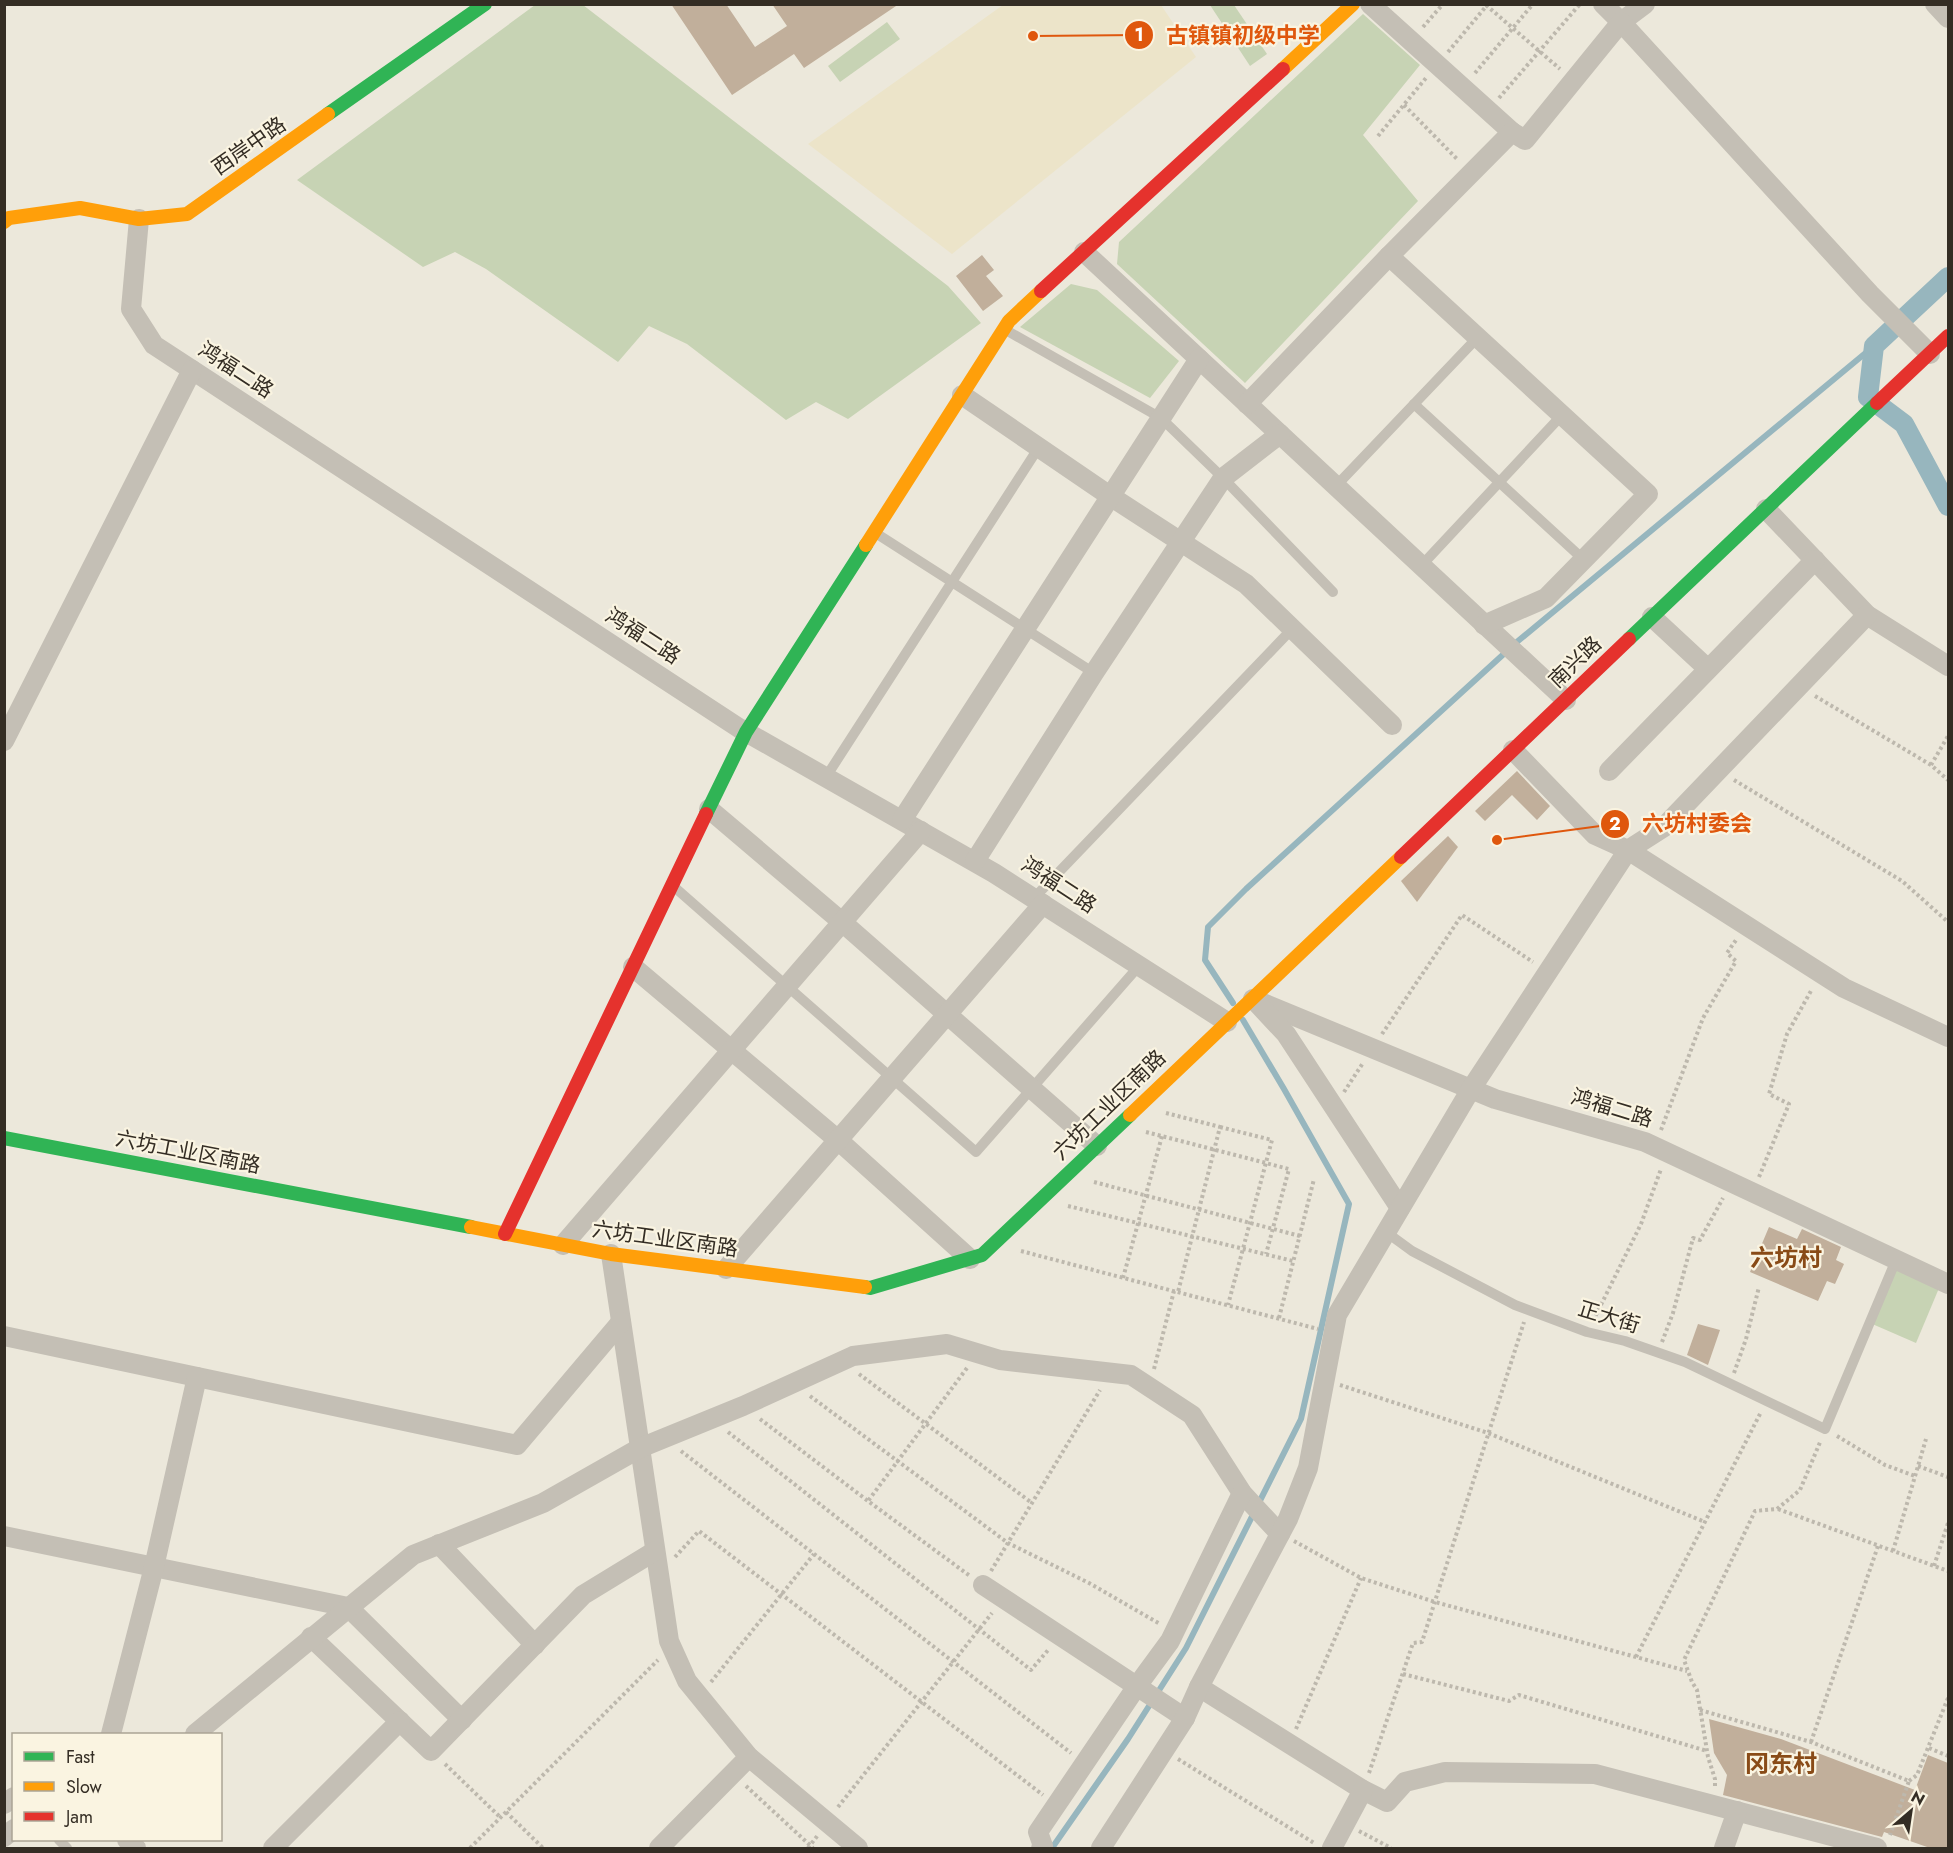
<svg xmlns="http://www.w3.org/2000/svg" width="1953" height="1853" viewBox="0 0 1953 1853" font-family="Jost,'Noto Sans SC',sans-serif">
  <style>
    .green { fill: #c7d3b4 }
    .plaza { fill: #ece4c9 }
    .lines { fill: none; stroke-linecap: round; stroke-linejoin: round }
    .stream { stroke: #97b6be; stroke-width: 6 }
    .canal { stroke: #97b6be; stroke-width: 20 }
    .building { fill: #c1af9b }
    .path { stroke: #bdb8ad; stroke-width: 4; stroke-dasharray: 3 3; stroke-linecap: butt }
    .lane { stroke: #c4bfb5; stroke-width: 10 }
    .street { stroke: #c4bfb5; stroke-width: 20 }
    .fast { stroke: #30b455; stroke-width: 14 }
    .slow { stroke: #ff9f0a; stroke-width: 14 }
    .jam { stroke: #e5322d; stroke-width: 14 }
    .labels { text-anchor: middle; stroke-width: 4.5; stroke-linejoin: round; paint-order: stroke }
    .street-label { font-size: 21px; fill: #342d24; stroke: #faf4e1 }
    .quarter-label { font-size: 24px; font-weight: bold; fill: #894b17; stroke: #faf4e1 }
    .leader { fill: none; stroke: #df570d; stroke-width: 2 }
    .callout-dot { fill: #df570d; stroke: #faf4e1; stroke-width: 2 }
    .mark-label { font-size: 18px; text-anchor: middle; font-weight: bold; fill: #fff }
    .callout-label { font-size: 22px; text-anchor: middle; font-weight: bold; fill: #df570d; stroke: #faf4e1; stroke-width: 4.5; stroke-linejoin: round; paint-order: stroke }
  </style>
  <rect width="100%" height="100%" fill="#ece8db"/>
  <g class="green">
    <polygon points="535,5 583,5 948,286 981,323 848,419 816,402 786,420 687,344 649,326 618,362 486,269 455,252 423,267 297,180"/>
    <polygon points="1210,5 1234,5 1267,54 1250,66"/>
    <polygon points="1363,14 1420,65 1363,135 1418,201 1245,383 1117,264 1119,242"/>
    <polygon points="887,22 900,39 840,82 828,66"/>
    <polygon points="1071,284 1097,290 1179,361 1150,398 1020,327"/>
    <polygon points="1896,1260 1942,1281 1916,1343 1870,1323"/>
  </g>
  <polygon class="plaza" points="1003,5 1161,5 1196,57 952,254 808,144"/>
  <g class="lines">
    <g class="stream">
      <polyline points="1233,1003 1205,960 1208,927 1246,889 1518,641 1874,346"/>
      <polyline points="1052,1848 1128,1739 1186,1648 1301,1419 1349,1204 1284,1089 1243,1020"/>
    </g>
    <polyline class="canal" points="1948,277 1874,346 1868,397 1904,424 1948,506"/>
  </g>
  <g class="building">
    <polygon points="671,4 726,4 755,47 787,26 772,4 899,4 804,68 794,54 732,95"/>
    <polygon points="982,255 994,270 986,276 1003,296 983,311 956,276"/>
    <polygon points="1517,771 1550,806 1537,820 1512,795 1485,821 1475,811"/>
    <polygon points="1448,836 1458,847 1417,902 1401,881"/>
    <polygon points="1769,1227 1797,1239 1802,1229 1841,1247 1836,1260 1844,1264 1835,1284 1827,1281 1818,1301 1750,1272"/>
    <polygon points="1698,1324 1720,1330 1708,1365 1687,1355"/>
    <polygon points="1709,1719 1781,1739 1915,1790 1928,1755 1948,1763 1948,1848 1930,1848 1884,1832 1882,1837 1723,1795 1727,1775 1714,1753"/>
  </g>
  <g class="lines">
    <g class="path">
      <polyline points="1486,5 1560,69"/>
      <polyline points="1423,27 1443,4"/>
      <polyline points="1448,52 1488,4"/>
      <polyline points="1475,73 1533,4"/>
      <polyline points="1499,98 1580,4"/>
      <polyline points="1404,105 1458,160"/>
      <polyline points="1378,136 1426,78"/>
      <polyline points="1815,696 1931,765 1948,780"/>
      <polyline points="1931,765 1948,736"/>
      <polyline points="1734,780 1902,881 1948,922"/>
      <polyline points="1382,1034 1462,915 1533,962"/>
      <polyline points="1344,1092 1363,1063"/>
      <polyline points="1166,1113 1220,1127 1178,1292"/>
      <polyline points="1220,1127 1272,1140 1228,1305"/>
      <polyline points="1661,1130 1703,1018 1736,961 1727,953 1736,940"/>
      <polyline points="1146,1132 1289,1169 1266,1254"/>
      <polyline points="1759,1177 1789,1104 1769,1094 1787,1034 1812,989"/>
      <polyline points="1094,1182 1300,1236"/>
      <polyline points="1068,1206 1293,1261"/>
      <polyline points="1021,1251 1318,1329"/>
      <polyline points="1123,1278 1162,1136"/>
      <polyline points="1279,1318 1314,1179"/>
      <polyline points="1593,1321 1641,1224 1661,1169"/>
      <polyline points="1662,1342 1673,1313 1693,1238 1700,1240 1723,1198"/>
      <polyline points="967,1368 868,1501 970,1576"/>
      <polyline points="1154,1369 1174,1291"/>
      <polyline points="1734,1373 1746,1339 1759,1287"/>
      <polyline points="859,1374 1032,1503"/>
      <polyline points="1340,1385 1488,1433 1705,1522"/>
      <polyline points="810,1396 1008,1543 1089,1583 1160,1624"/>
      <polyline points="760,1419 868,1501"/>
      <polyline points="728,1432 1031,1670 1049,1649"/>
      <polyline points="1837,1436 1885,1465 1915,1476"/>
      <polyline points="681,1451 1071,1753"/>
      <polyline points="1918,1466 1948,1477"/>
      <polyline points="1778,1509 1948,1571"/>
      <polyline points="1294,1541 1361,1578 1435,1602 1687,1671"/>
      <polyline points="1893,1551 1926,1439"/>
      <polyline points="675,1557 699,1531 1043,1795"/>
      <polyline points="1934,1566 1948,1523"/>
      <polyline points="991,1571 1100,1390"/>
      <polyline points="1636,1657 1761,1412"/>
      <polyline points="1403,1674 1509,1701 1519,1695 1707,1751"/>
      <polyline points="711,1682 814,1554"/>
      <polyline points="1700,1710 1811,1742 1909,1781 1890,1835"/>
      <polyline points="1296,1729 1361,1578"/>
      <polyline points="1811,1742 1878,1546"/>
      <polyline points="1929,1748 1948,1756"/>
      <polyline points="1178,1759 1314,1843"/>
      <polyline points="445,1764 501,1818"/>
      <polyline points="1369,1773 1413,1643 1422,1642 1524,1322"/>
      <polyline points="1909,1781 1917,1775 1948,1698"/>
      <polyline points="746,1786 813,1848"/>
      <polyline points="1715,1786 1715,1779 1708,1757 1697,1690 1692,1682 1684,1660 1755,1511 1777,1509 1800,1490 1821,1440"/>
      <polyline points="838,1807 992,1613"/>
      <polyline points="506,1812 543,1848"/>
      <polyline points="1359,1831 1391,1848"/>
      <polyline points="470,1848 658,1660"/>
      <polyline points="808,1848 818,1835"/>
    </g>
    <g class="lane">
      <polyline points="1004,329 1161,418 1223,478 1333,592"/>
      <polyline points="1414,404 1584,560"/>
      <polyline points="1336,486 1478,337"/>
      <polyline points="874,532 1094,673"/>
      <polyline points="1421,566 1562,415"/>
      <polyline points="826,777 1039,447"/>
      <polyline points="672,885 976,1152 1139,966"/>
      <polyline points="1034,898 1292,629"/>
      <polyline points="1386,1232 1412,1251 1515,1305 1587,1332 1625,1341 1685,1362 1825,1429 1896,1260"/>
      <polyline points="59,1840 67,1848"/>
    </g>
    <g class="street">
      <polyline points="1370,4 1512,132"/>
      <polyline points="1603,4 1621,22 1645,4"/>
      <polyline points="1935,4 1948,18"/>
      <polyline points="139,219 131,309 154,345 739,728 994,873 1227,1022"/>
      <polyline points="1084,252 1566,700"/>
      <polyline points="1389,256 1512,132 1525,140 1621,22 1870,294 1930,354"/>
      <polyline points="962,395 1110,496 1246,584 1392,725"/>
      <polyline points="1247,404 1389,256 1648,494 1546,598 1484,625"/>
      <polyline points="1766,509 1867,615 1948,666"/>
      <polyline points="1652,617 1708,669"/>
      <polyline points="4,741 192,370"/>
      <polyline points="1513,750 1595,835 1628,850 1844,988 1948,1037"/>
      <polyline points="1609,771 1815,560"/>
      <polyline points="709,809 842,922 1097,1146"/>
      <polyline points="902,820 1199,359"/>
      <polyline points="975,861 1094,673 1223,478 1280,434"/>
      <polyline points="633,967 838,1140 970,1259"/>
      <polyline points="1253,999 1495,1099 1645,1142 1948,1284"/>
      <polyline points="1257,1003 1286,1034 1400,1208"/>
      <polyline points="563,1245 921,831"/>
      <polyline points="611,1254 669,1641 687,1681 749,1757 858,1848"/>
      <polyline points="726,1269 1043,904"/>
      <polyline points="4,1336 517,1445 621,1322"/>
      <polyline points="4,1536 348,1607 462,1720"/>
      <polyline points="439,1544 535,1645"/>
      <polyline points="983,1585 1185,1718"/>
      <polyline points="311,1637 431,1751 583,1595 655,1551"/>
      <polyline points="1199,1687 1363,1790 1387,1802 1405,1782 1445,1772 1595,1774 1877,1848"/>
      <polyline points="111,1734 154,1567 197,1377"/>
      <polyline points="195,1734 413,1555 543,1503 640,1448 743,1406 853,1356 947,1344 1000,1360 1131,1375 1192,1415 1242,1493 1280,1534"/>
      <polyline points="4,1804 14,1797"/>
      <polyline points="4,1837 14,1829"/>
      <polyline points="127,1840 136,1848"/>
      <polyline points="273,1848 400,1721"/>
      <polyline points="659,1848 749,1757"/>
      <polyline points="1041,1848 1043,1846 1038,1832 1137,1686 1170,1641 1242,1493"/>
      <polyline points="1101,1848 1185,1718 1199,1687 1288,1519 1308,1468 1337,1315 1471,1089 1628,850 1664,827 1867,615"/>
      <polyline points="1332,1848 1363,1790"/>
      <polyline points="1724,1848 1737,1811"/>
    </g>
    <g class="fast">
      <polyline points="328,114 485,4"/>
      <polyline points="1629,639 1877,403"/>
      <polyline points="706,814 746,732 866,545"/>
      <polyline points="4,1138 471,1227"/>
      <polyline points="865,1287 870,1288 982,1255 1130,1115"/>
    </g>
    <g class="slow">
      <polyline points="1283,69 1353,4"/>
      <polyline points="4,222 9,218 80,208 139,219 187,214 328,114"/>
      <polyline points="866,545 1009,321 1041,291"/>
      <polyline points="1130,1115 1401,857"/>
      <polyline points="471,1227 611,1254 865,1287"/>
    </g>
    <g class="jam">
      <polyline points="1041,291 1283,69"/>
      <polyline points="1877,403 1948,336"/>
      <polyline points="1401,857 1629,639"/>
      <polyline points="505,1234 706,814"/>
    </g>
  </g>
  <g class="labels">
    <g class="street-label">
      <text transform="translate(249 146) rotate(-35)" y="7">西岸中路</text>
      <text transform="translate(236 370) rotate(33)" y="7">鸿福二路</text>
      <text transform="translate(643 636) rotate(33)" y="7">鸿福二路</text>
      <text transform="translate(1575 662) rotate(-44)" y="7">南兴路</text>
      <text transform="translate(1059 885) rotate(33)" y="7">鸿福二路</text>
      <text transform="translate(1109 1105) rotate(-44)" y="7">六坊工业区南路</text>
      <text transform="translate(1612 1108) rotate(17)" y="7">鸿福二路</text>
      <text transform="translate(188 1152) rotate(11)" y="7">六坊工业区南路</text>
      <text transform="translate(665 1239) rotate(8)" y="7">六坊工业区南路</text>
      <text transform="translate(1609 1317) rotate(17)" y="7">正大街</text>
    </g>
    <g class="quarter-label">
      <text x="1786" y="1266">六坊村</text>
      <text x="1781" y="1772">冈东村</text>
    </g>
  </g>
  <path class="leader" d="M1033 36L1139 35M1497 840L1615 824"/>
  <g class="callout-dot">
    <circle cx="1033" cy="36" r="6"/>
    <circle cx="1497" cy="840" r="6"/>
    <circle cx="1139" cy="35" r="15"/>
    <circle cx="1615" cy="824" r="15"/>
  </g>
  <g class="mark-label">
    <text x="1139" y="41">1</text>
    <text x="1615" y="830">2</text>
  </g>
  <g class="callout-label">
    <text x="1243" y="43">古镇镇初级中学</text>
    <text x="1697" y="831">六坊村委会</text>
  </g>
  <rect width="1953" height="1853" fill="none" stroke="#342d24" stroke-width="12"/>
  <rect x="12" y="1733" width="210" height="108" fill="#faf4e1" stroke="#aba495" stroke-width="1.5"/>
  <rect x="24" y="1752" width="30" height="9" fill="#30b455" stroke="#aba495" stroke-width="1.5"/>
  <text x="66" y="1763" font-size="18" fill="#342d24">Fast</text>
  <rect x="24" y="1782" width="30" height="9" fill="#ff9f0a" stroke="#aba495" stroke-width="1.5"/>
  <text x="66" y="1793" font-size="18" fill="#342d24">Slow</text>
  <rect x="24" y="1812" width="30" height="9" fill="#e5322d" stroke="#aba495" stroke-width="1.5"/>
  <text x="66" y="1823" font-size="18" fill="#342d24">Jam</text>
  <g transform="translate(1911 1811) rotate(29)" stroke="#faf4e1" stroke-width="4.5" paint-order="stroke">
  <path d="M0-4.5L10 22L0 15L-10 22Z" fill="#342d24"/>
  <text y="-9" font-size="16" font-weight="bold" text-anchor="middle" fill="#342d24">N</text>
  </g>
</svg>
